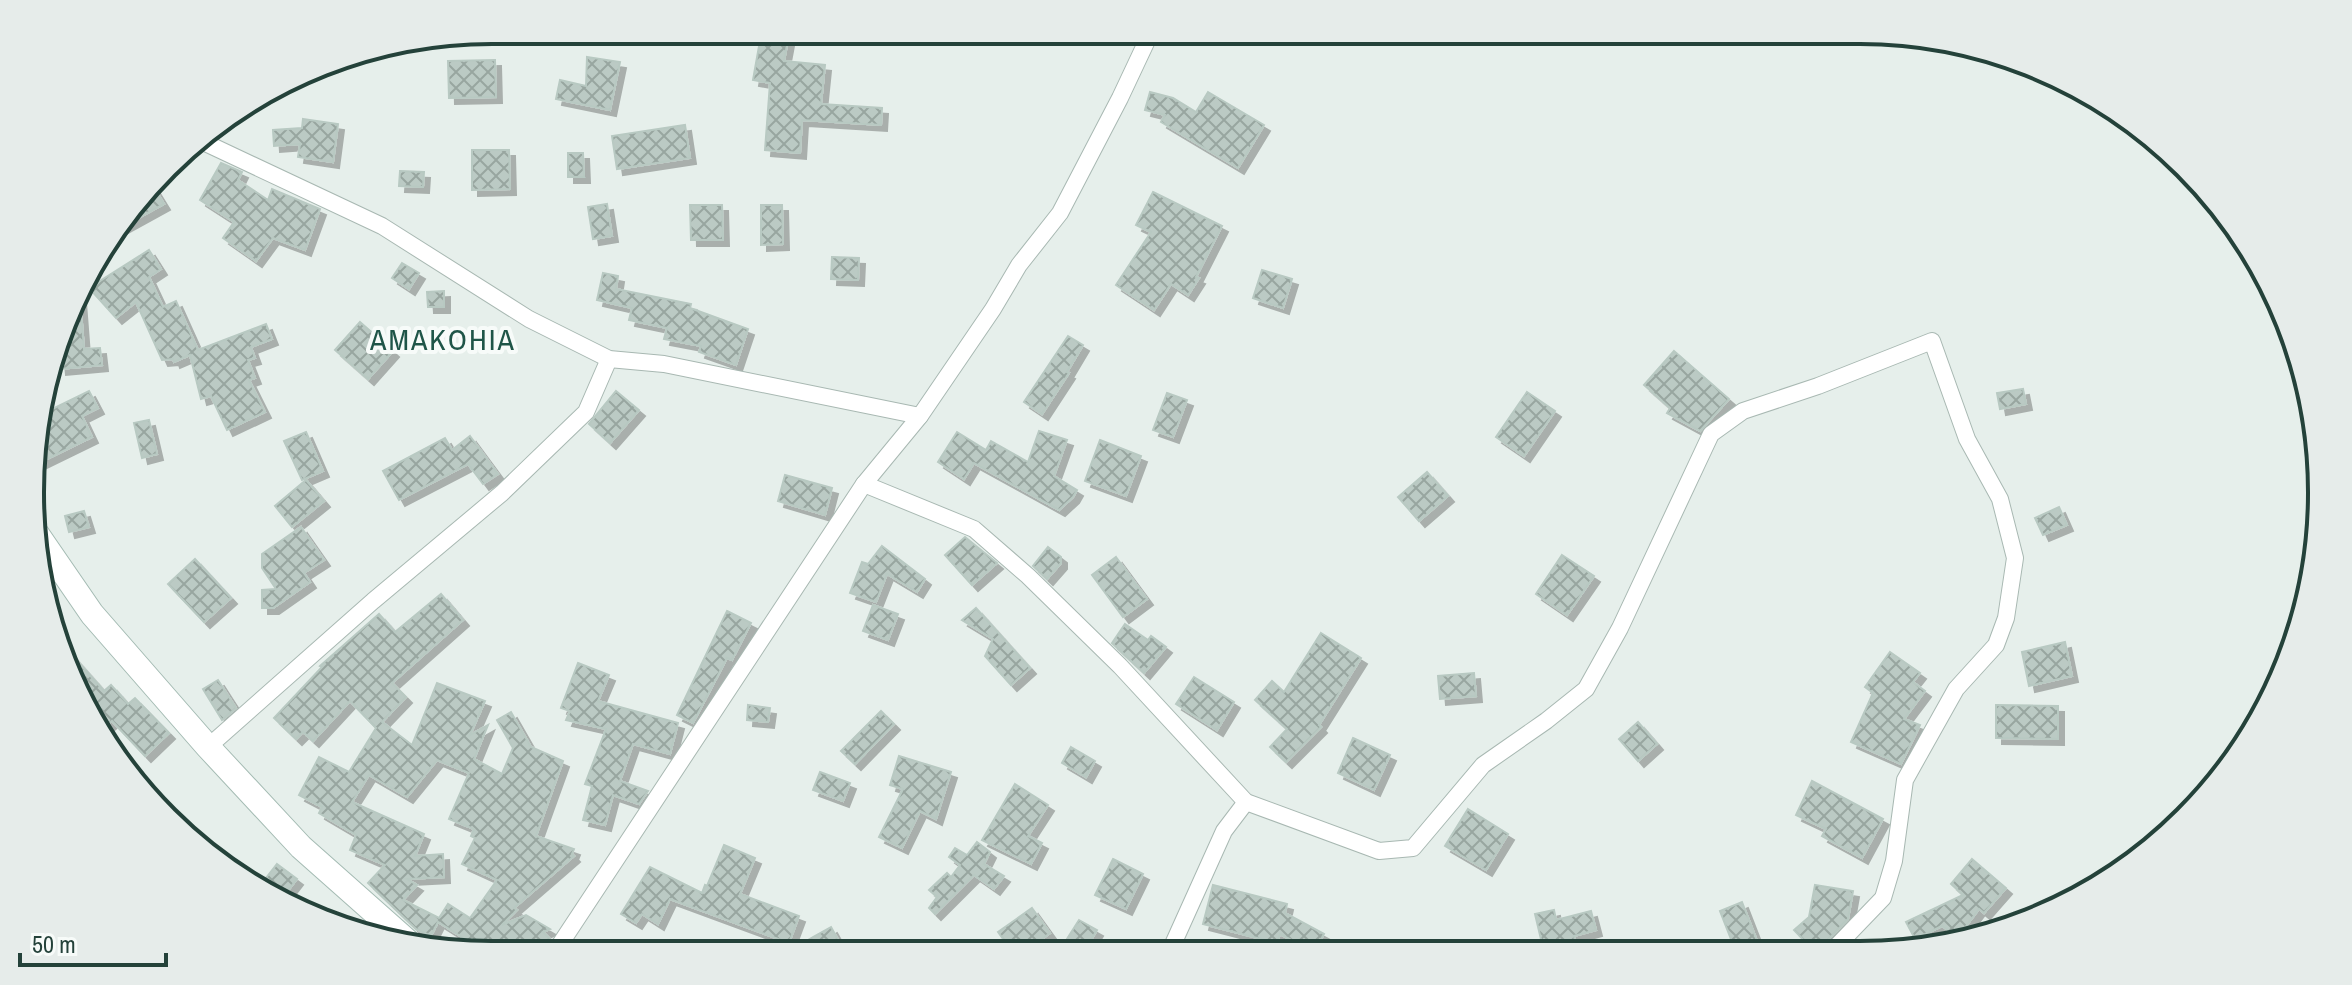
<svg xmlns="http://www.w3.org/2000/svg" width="2352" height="985" viewBox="0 0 2352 985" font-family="'Archivo Narrow',sans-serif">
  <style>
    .building { fill: url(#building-cross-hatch); stroke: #b8c9c2; stroke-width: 2; fill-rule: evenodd; filter: url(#shadow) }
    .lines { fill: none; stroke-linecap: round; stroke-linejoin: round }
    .street-casing { stroke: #a8b8b2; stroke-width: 18 }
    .secondary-casing { stroke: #a4bbb3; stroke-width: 26 }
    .street { stroke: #fff; stroke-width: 16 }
    .secondary { stroke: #fff; stroke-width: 24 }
    .labels { text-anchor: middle; stroke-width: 8; stroke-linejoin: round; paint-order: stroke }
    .quarter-label { font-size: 30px; letter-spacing: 2px; fill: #1f5548; stroke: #f7fbf9 }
    .rim { fill: none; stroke: #24423a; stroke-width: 4 }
  </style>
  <defs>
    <pattern id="building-cross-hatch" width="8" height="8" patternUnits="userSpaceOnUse" patternTransform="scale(2)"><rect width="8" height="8" fill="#bbcac4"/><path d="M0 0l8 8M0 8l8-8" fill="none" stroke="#98a6a0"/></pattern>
    <filter id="shadow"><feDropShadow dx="6" dy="6" stdDeviation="0" flood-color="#0004"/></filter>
  </defs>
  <rect width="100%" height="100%" fill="#e6efeb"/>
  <g class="building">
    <polygon points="761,35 788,40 784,61 825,65 821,104 882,108 881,125 802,120 800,153 765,150 770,83 753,80"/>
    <polygon points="587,57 620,62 610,110 556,99 560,80 586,86"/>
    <polygon points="495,60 496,97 449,98 448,61"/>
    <polygon points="1150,92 1173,98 1196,112 1208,92 1264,125 1238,168 1161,122 1165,115 1145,110"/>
    <polygon points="303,119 338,124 333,162 298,157 300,144 274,146 273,130 302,128"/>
    <polygon points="685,125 690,158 617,169 612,136"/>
    <polygon points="472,150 509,150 510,189 472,190"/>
    <polygon points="568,153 583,153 584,177 568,177"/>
    <polygon points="221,163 242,172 238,180 268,200 272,189 320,209 305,250 273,238 256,261 223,238 234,222 200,200"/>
    <polygon points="400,171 424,172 423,187 399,186"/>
    <polygon points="153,186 164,204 120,228"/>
    <polygon points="1153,192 1222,226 1196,277 1199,278 1188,295 1171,284 1154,310 1116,285 1151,232 1136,225"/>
    <polygon points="607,204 612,236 593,239 588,207"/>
    <polygon points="690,205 722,205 723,240 691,240"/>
    <polygon points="761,205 782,205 783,244 761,245"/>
    <polygon points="149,250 161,269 149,277 163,307 176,301 198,350 266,324 272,339 251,347 255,358 248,360 255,378 249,380 265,412 227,430 211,396 201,399 190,355 174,362 173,359 162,360 136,302 116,318 89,288"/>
    <polygon points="832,257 859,258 858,280 831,279"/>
    <polygon points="402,263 419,273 409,289 392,278"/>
    <polygon points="1262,270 1292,279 1283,308 1253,298"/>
    <polygon points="603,273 618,276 616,289 691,304 690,308 748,329 736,365 699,352 701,346 664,339 667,328 629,320 632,308 597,300"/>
    <polygon points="444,291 444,307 428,307 427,292"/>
    <polygon points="80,297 84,349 100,348 102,365 60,369 59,358"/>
    <polygon points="360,322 393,351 368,379 335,350"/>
    <polygon points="1068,336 1083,345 1067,372 1069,373 1042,414 1024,402"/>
    <polygon points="1674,351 1729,399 1700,431 1667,413 1670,408 1644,385"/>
    <polygon points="2023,389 2026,404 2000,409 1997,393"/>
    <polygon points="89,391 98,408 82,416 92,437 41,462 35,450 34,432 40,415"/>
    <polygon points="616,391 639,410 610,443 589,424"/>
    <polygon points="1527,392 1555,411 1524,456 1496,437"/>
    <polygon points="1167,393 1187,400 1173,437 1153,430"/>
    <polygon points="149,420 157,454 142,458 134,423"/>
    <polygon points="1039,431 1067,440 1054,476 1077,490 1073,497 1059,510 974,463 964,479 938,462 957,432 986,450 991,441 1028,462"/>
    <polygon points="306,432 323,471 302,480 284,441"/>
    <polygon points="470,436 498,474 483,484 468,464 399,500 383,471 445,438 452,450"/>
    <polygon points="1100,440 1141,456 1126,496 1085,481"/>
    <polygon points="1427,472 1448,496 1419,521 1398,497"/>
    <polygon points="785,475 832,488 825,515 778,501"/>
    <polygon points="306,480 324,501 292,527 275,506"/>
    <polygon points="2059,507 2067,525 2043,535 2035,518"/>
    <polygon points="84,511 89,527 69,532 65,516"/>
    <polygon points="301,527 324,560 304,573 310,582 273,608 262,608 262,590 276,589 262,568 262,554"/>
    <polygon points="965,537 997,563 972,585 945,555"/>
    <polygon points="882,546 925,579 917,592 887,574 876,602 850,593 862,562 868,564"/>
    <polygon points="1048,547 1061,557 1061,563 1047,579 1033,566"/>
    <polygon points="1562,555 1594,576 1567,615 1536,594"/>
    <polygon points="1116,557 1147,599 1123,617 1092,575"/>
    <polygon points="195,559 231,598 204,622 168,584"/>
    <path d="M441,594L463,620L392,683L406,697L382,722L412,745L437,683L485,701L470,735L488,725L474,759L502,774L513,748L497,720L511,712L531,747L563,761L536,836L574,849L572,854L574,856L514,908L517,910L502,925L526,915L550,929L543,932L550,939L542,955H490L438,922L431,936L416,929L368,883L385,865L350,850L356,835L319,813L322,807L299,795L319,757L349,772L376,728L350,701L313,741L303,732L296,739L274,718L322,667L320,666L379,614L395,632ZM437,760L469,773L449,819L474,829L471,836L475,838L462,864L497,880L470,918L448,904L439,918L403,900L417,885L407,879L444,877L443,854L415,856L424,834L352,802L369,775L407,797Z"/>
    <polygon points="873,605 898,614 888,640 863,631"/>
    <polygon points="976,608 1030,668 1011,685 985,656 993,639 962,620"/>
    <polygon points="727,611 751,623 732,660 727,658 693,723 677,715"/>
    <polygon points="1125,624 1148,640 1151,636 1166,647 1144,673 1112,643"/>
    <polygon points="1321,633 1361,658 1319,725 1321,727 1286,762 1270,747 1287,729 1255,700 1272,681 1284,692"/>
    <polygon points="2065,642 2072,676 2029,686 2022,652"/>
    <polygon points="64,646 104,691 111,685 128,704 135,698 169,733 145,756 112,721 99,732 92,724"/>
    <polygon points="1890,652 1920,673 1913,682 1925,691 1904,719 1920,725 1901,764 1851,742 1873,693 1865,687"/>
    <polygon points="578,663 609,675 598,701 678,723 670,754 633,744 620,781 648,791 639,804 613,795 605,825 583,820 592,786 585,784 606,729 566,720 570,711 561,708"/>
    <polygon points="1474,673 1476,696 1440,699 1438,676"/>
    <polygon points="1194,677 1234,702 1217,730 1176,704"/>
    <polygon points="218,680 236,708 222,720 203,689"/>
    <polygon points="748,705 770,708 768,722 747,720"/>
    <polygon points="1996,705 2058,706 2058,739 1996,738"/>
    <polygon points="881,711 894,724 855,764 841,751"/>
    <polygon points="1638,722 1657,744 1638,761 1619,739"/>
    <polygon points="1353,738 1390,755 1374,790 1338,773"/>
    <polygon points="1071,747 1095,761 1086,777 1062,763"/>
    <polygon points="899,756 951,772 936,819 920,811 902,848 879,837 903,789 890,785"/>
    <polygon points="820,772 850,783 843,801 813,790"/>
    <polygon points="1812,781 1883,819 1862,858 1822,836 1826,829 1796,815"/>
    <polygon points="1015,784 1048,805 1028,836 1042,843 1031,864 982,840"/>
    <polygon points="1468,809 1508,834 1486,870 1445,846"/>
    <polygon points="977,842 990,852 984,864 1004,876 994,889 974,875 935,914 929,908 937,897 929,890 947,873 951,877 960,865 949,857 955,848 967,855"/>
    <polygon points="724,845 755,858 740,894 799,916 789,943 670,899 658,924 642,914 636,923 621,914 650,867 702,893 705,885 707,886"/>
    <polygon points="1113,859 1143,874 1126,909 1095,895"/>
    <polygon points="1972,859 2006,888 1984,913 1979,909 1958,937 1942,926 1915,939 1906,922 1963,895 1951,884"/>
    <polygon points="277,864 297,879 286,893 266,878"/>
    <polygon points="1213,885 1287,904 1285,913 1324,934 1314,952 1280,934 1277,943 1203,924"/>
    <polygon points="1815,885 1853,891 1848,919 1817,951 1814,951 1794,930 1809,917"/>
    <polygon points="1742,902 1761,951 1736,952 1720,911"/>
    <polygon points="1032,908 1050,933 1022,954 1014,954 998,932"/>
    <polygon points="1554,910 1556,920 1591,911 1596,930 1574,936 1578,952 1544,952 1535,914"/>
    <polygon points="1079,920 1097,930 1083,953 1058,953"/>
    <polygon points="831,927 846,954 784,954 813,937"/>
  </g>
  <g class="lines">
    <defs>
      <g id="street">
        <polyline points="197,139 382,226 529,319 609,359 664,364 920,416"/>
        <polyline points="864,484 974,529 1028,576 1120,666 1246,802 1379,851 1413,848 1483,765 1546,721 1586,689 1620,628 1711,434 1743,411 1818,386 1932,341 1967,439 2000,499 2015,558 2006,618 1996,645 1956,689 1905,780 1894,861 1883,898 1832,951"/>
        <polyline points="208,747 373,601 502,493 586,412 609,359"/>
        <polyline points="1169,953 1224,831 1246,802"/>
        <polyline points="553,955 864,484 920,416 993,309 1019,265 1060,213 1120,98 1152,30"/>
      </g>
      <polyline id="secondary" points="37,534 92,614 208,747 301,847 407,941"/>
    </defs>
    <use href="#street" class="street-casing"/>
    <use href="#secondary" class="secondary-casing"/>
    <use href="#street" class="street"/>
    <use href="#secondary" class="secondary"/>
  </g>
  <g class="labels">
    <g class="quarter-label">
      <text x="443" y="350">AMAKOHIA</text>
    </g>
  </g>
  <path d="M0 0H2352V985H0ZM492 44H1860A448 448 0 0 1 2308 492V493A448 448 0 0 1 1860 941H492A448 448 0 0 1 44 493V492A448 448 0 0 1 492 44Z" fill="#e6ecea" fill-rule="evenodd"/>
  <path class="rim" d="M492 44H1860A448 448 0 0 1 2308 492V493A448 448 0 0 1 1860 941H492A448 448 0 0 1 44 493V492A448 448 0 0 1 492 44Z"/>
  <path d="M20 953v12h146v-12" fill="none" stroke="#24423a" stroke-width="4"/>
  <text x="32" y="953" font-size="24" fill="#24423a" stroke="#f7fbf9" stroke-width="6" paint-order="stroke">50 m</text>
</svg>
